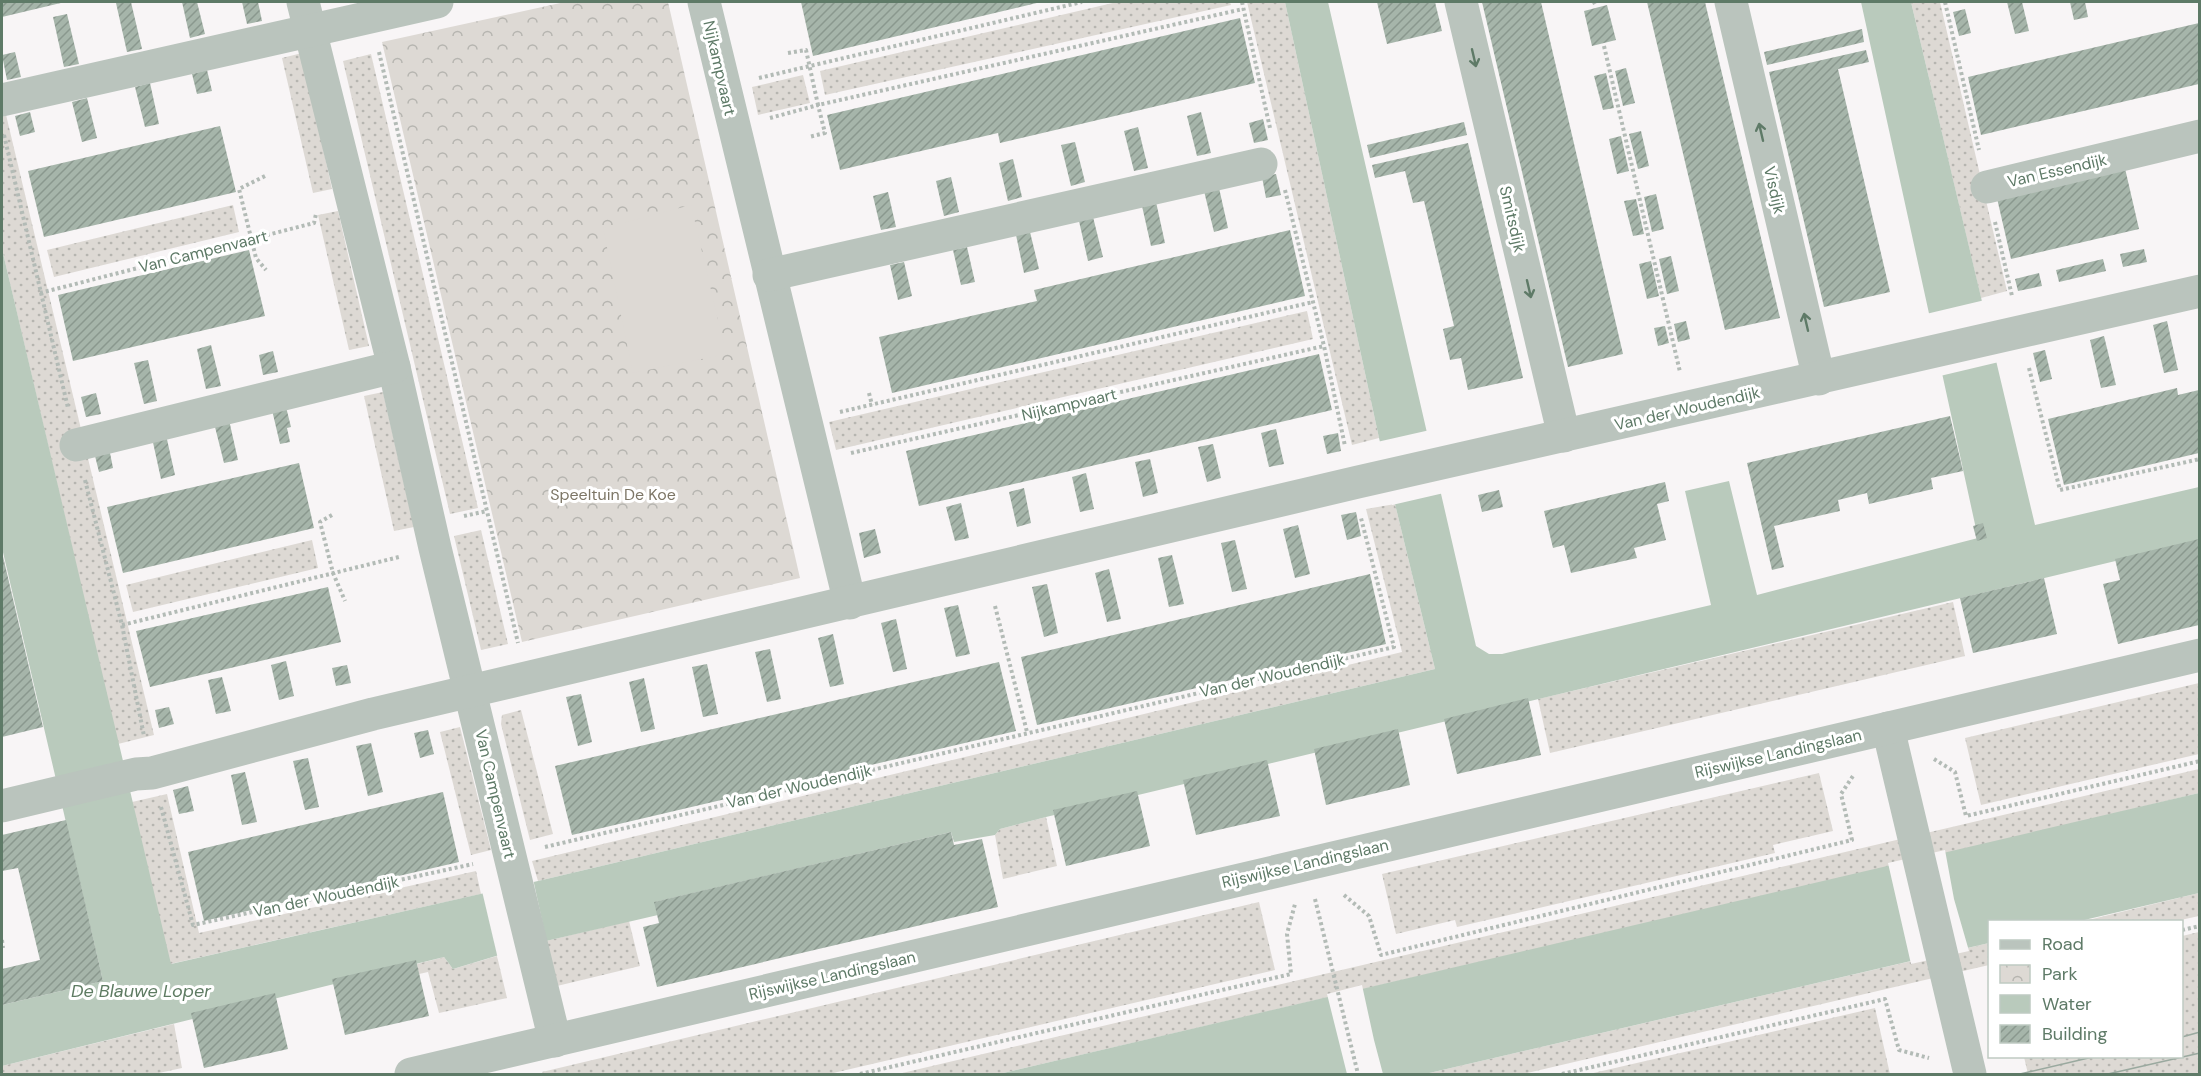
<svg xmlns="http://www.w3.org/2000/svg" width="2201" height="1076" viewBox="0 0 2201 1076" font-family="'DM Sans',sans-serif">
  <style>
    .grass { fill: url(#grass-dots) }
    .park { fill: url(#park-crowns) }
    .garden { fill: #ddd9d4 }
    .water { fill: #b9cabc }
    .pier { fill: #f8f5f6 }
    .building { fill: url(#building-hatch) }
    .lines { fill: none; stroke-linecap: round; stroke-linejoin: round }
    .path { stroke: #b3bbb6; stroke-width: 4; stroke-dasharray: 3 3; stroke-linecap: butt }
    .minor { stroke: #bac4bd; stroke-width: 33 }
    .tram { stroke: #9aa99f; stroke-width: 1.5 }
    .oneway { stroke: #5e7a67 }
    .labels { text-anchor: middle; stroke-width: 6; stroke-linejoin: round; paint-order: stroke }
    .street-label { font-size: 16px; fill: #5e7a67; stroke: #fff }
    .park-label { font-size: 16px; fill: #7d7666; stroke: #fff }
    .water-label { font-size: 18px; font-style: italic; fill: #5e7b62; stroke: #fff }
  </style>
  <defs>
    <pattern id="grass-dots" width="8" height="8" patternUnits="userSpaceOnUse" patternTransform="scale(1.5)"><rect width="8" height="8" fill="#ddd9d4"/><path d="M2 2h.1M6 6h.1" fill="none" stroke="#b6b5b0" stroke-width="1.8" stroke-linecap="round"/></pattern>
    <pattern id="park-crowns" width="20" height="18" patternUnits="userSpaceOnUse" patternTransform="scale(1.5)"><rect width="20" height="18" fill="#ddd9d4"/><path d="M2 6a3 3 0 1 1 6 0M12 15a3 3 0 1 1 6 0" fill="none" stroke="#b6b5b0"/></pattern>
    <pattern id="building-hatch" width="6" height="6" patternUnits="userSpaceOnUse" patternTransform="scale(1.5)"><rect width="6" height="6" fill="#a6b5aa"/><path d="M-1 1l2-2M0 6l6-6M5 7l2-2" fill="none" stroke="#8a988e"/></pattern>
  </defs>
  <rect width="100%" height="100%" fill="#f8f5f6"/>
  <g class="grass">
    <polygon points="1117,2 1230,2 1231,5 825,95 820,71"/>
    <polygon points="1247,2 1285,2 1379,438 1352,445"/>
    <polygon points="1911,2 1940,2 2007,291 1981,298"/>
    <polygon points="302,53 332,189 313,193 282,58"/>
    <polygon points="371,54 478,508 450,514 343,61"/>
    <polygon points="803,75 810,103 758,115 752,87"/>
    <polygon points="2,98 154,735 118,744 2,249"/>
    <polygon points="233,205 239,232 54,277 47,250"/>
    <polygon points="338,211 369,346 349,350 318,215"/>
    <polygon points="1307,311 1313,339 836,450 829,422"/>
    <polygon points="383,392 414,527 394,531 364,396"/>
    <polygon points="1395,504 1435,669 538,881 532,861 1402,652 1366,509"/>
    <polygon points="481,530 508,644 481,650 454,536"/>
    <polygon points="312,540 318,568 133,612 126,585"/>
    <polygon points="1953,602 1965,656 1550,753 1538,699"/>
    <polygon points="2199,683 2199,754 1981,805 1965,738"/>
    <polygon points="521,710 553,834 530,840 501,724 502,715"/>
    <polygon points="460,727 491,850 471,855 440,732"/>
    <polygon points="2199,769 2199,793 2042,831 999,1074 898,1074"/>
    <polygon points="1819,773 1833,831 1773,845 1775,853 1457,927 1455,920 1396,934 1382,874"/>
    <polygon points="167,794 199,933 476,871 481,894 170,964 132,802"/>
    <polygon points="1046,817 1057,866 1003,879 995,835 1000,829"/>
    <polygon points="2199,893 2199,916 2176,921 2080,922"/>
    <polygon points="1259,902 1275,970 829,1074 543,1074 542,1072"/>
    <polygon points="629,921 640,966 557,986 546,941"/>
    <polygon points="2199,932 2199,1073 2028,1074 2024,1057 2182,1056 2182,936"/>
    <polygon points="1989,943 1989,965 1523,1074 1425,1074"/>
    <polygon points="497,956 507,998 439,1013 428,972 419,974 417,964 444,957 453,969"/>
    <polygon points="1875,1008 1890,1074 1589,1074"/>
    <polygon points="174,1024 182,1068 154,1074 2,1074 2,1066"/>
  </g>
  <polygon class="park" points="565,2 668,2 800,578 522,642 382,42"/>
  <polygon class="garden" points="691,205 726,354 633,373 603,228"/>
  <g class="water">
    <polygon points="1285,2 1328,2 1476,646 1489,654 1502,654 1711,605 1685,491 1729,481 1757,595 1978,538 1861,2 1911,2 2035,525 2199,487 2199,541 1046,817 1000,829 995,835 954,842 951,832 655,902 658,915 546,941 453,969 444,957 2,1066 2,1005 103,981 2,548 2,249 171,964 538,881 1435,669 1379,438"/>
    <polygon points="2199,793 2199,893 2080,921 1990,922 1989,943 1928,957 1425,1074 999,1074"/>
  </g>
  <g class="pier">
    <polygon points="1985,300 1999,362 1940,376 1926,314"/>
    <polygon points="1430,430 1444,493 1392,505 1377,442"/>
    <polygon points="1945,850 1954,899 1969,951 1911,964 1888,863"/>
    <polygon points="533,879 547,943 498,959 482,891"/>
    <polygon points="1362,985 1374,1040 1383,1074 1347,1074 1327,994"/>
  </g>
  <g class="building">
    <polygon points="2,2 65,2 2,17"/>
    <polygon points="131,2 142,49 127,52 116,3"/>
    <polygon points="182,2 197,2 205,34 190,38"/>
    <polygon points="242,2 258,2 262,21 247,24"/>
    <polygon points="801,2 1041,2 813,56"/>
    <polygon points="1377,2 1435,2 1442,31 1387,44"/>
    <polygon points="1482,2 1541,2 1623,354 1568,367"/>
    <polygon points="1647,2 1705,2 1780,318 1725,330"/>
    <polygon points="2007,2 2022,2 2029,31 2015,34"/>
    <polygon points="2070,2 2085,2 2088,17 2074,20"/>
    <polygon points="1607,5 1616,40 1592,46 1584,11"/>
    <polygon points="1965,9 1971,33 1959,36 1953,12"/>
    <polygon points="67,14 79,64 64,67 53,17"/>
    <polygon points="1240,18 1255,83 1000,143 998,133 840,170 827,115"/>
    <polygon points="2199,23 2199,84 1981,135 1968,77"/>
    <polygon points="1862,29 1864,42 1767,65 1764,52"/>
    <polygon points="1866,50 1869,62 1838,69 1890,292 1824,307 1769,72"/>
    <polygon points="15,52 21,77 7,80 2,55"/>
    <polygon points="1626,68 1635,103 1623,106 1615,71"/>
    <polygon points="207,70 212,91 197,94 192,74"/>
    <polygon points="1606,73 1614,108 1603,110 1594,76"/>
    <polygon points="150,83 159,124 145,127 135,87"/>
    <polygon points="87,98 97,138 82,142 72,102"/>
    <polygon points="30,112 35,132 20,136 15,116"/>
    <polygon points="1201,112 1211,153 1197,156 1187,116"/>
    <polygon points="1263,119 1268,140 1254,143 1249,123"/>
    <polygon points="1464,122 1467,135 1370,158 1367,145"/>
    <polygon points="220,126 236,192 44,237 28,171"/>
    <polygon points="1138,127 1148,168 1134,171 1124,131"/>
    <polygon points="1641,131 1649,166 1638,169 1629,134"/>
    <polygon points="1621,136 1629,171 1617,174 1609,139"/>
    <polygon points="1075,142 1085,182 1071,186 1061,145"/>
    <polygon points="1468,143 1523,378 1468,390 1461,358 1450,360 1443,329 1454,326 1424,201 1413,203 1405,171 1375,178 1372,165"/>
    <polygon points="1013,159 1022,197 1008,201 999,163"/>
    <polygon points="2124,164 2139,229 2011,259 1996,194"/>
    <polygon points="1276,174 1281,195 1266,198 1262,177"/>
    <polygon points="951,177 959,212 944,216 936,181"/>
    <polygon points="1219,188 1228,228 1214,232 1204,191"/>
    <polygon points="888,192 896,227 881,230 873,196"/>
    <polygon points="1656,194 1664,229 1652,232 1644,197"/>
    <polygon points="1636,199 1644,234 1633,236 1624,201"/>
    <polygon points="1156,202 1165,243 1151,246 1142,206"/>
    <polygon points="1093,217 1103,257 1088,261 1079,221"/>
    <polygon points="1290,230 1305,296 892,393 879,337 1037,301 1034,290"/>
    <polygon points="1030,232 1039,269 1024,273 1016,235"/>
    <polygon points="967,247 975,282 961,285 953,250"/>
    <polygon points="2144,249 2147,262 2123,267 2120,254"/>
    <polygon points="249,250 265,316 73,361 58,295"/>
    <polygon points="1671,256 1679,291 1667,294 1659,259"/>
    <polygon points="2103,259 2106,271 2059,282 2056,270"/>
    <polygon points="1651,261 1659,296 1647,299 1639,264"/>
    <polygon points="904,262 912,296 898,300 890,265"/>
    <polygon points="2039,273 2042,286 2018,291 2015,279"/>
    <polygon points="1686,321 1690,339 1678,342 1674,324"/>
    <polygon points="2167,321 2178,370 2164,373 2153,325"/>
    <polygon points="1665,326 1669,343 1658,346 1654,328"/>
    <polygon points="2104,336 2116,385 2101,388 2090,340"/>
    <polygon points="211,345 221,386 206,389 197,349"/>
    <polygon points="2045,350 2052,379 2040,382 2033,353"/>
    <polygon points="273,351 278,372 263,375 259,355"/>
    <polygon points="1319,354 1332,410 919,506 906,451"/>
    <polygon points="148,360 157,401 144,404 134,363"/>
    <polygon points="2177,388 2178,395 2199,390 2199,453 2064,485 2048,419"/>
    <polygon points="96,393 101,414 86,417 81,397"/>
    <polygon points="286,407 291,427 287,428 290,442 280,444 272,410"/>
    <polygon points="1950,416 1963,471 1931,478 1933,489 1869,504 1867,493 1838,500 1840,511 1774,526 1784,567 1772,570 1747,463"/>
    <polygon points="229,420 238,460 224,463 214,423"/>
    <polygon points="1276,429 1284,464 1269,467 1261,433"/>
    <polygon points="1338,433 1341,451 1327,454 1323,436"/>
    <polygon points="166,435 175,475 161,479 152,438"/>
    <polygon points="1213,444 1221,478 1207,482 1198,447"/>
    <polygon points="109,448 113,468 99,472 94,452"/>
    <polygon points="1150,459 1158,493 1143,497 1135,462"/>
    <polygon points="299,463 314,528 123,573 107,507"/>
    <polygon points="1086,473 1094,509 1080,512 1072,477"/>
    <polygon points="1665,482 1669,501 1657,504 1666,540 1634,548 1637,558 1571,573 1564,545 1553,548 1544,511"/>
    <polygon points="1024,488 1031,523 1017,527 1009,492"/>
    <polygon points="1499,490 1503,507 1482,512 1478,495"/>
    <polygon points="961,503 969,538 955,541 946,507"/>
    <polygon points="1356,512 1361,536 1347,540 1341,515"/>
    <polygon points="1983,523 1987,538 1977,541 1973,526"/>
    <polygon points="1298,525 1310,574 1295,578 1283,529"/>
    <polygon points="875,529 881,553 864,558 859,533"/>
    <polygon points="2199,539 2199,625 2118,644 2103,584 2120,580 2115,559"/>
    <polygon points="1235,540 1247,589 1232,592 1221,543"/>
    <polygon points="2,552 43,727 2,737"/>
    <polygon points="1172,555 1184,604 1169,607 1158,558"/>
    <polygon points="1109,569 1121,619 1107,622 1095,573"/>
    <polygon points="1370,574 1386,644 1037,725 1021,657"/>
    <polygon points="2044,578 2057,634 1973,653 1960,598"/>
    <polygon points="1047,584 1058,633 1044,637 1032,587"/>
    <polygon points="328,587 341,642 150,687 136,631"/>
    <polygon points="958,605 970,654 956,657 944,608"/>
    <polygon points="896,619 907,669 893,672 881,623"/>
    <polygon points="833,634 844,684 830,687 818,638"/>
    <polygon points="770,649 781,699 767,702 755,652"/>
    <polygon points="286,661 294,696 279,700 271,665"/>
    <polygon points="999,662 1016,731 572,835 555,766"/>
    <polygon points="707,664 718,714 703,717 692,667"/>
    <polygon points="347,665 351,683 336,686 332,668"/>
    <polygon points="222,677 231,711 216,714 208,680"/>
    <polygon points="644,678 655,729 641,732 629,682"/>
    <polygon points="581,694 592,742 578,746 566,697"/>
    <polygon points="1528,698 1541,755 1457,774 1444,719"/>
    <polygon points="169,707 174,724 159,728 155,710"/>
    <polygon points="1398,729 1410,785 1326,805 1314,749"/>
    <polygon points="428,730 434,754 420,758 414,733"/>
    <polygon points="371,743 383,792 368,796 356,746"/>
    <polygon points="308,758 319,807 305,810 293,761"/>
    <polygon points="1267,760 1280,816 1196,835 1183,780"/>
    <polygon points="245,772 257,822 242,825 231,775"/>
    <polygon points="188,786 194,811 179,814 173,790"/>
    <polygon points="1137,791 1150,846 1066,866 1053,810"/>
    <polygon points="443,792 459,862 204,921 188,852"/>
    <polygon points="66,820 103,981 2,1005 2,969 40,960 18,868 2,871 2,835"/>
    <polygon points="951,832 954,845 982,839 998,907 657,987 643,927 659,923 654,902"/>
    <polygon points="416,960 429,1016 345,1035 332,979"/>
    <polygon points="275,993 288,1049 204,1068 191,1013"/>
  </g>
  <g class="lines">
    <g class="path">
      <polyline points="1242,2 1270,128"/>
      <polyline points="1594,2 1595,4"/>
      <polyline points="1945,2 1979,150"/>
      <polyline points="1604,46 1680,372"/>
      <polyline points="379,52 518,643"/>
      <polyline points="788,53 806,50 818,105 1243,9"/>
      <polyline points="759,78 1082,2"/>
      <polyline points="770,118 818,105 825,133 809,137"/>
      <polyline points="4,135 68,408"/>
      <polyline points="265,176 239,189 256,258 266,270"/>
      <polyline points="1285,190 1324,346 1345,446"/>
      <polyline points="1995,222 2012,296"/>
      <polyline points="40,293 314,223 316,214"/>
      <polyline points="2029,368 2060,490 2200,459"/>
      <polyline points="869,393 872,405"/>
      <polyline points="840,412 1313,302"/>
      <polyline points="851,453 1324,346"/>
      <polyline points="85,480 122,625 144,736"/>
      <polyline points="332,515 320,522 333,573 345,601"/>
      <polyline points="464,516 487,511"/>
      <polyline points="995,606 1027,732"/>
      <polyline points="122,625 399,557"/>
      <polyline points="1934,759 1955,772 1966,816 2200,761"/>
      <polyline points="161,807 193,925 473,864"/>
      <polyline points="545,847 1394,647 1361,518"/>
      <polyline points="1344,895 1369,916 1381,955 1852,840 1841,794 1853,776"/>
      <polyline points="1315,899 1358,1074"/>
      <polyline points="2182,930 2200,926"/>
      <polyline points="2,940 3,948"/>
      <polyline points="860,1074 1291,974 1287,934 1295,904"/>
      <polyline points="1562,1074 1885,999 1899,1050 1929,1058"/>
    </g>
    <g class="minor">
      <polyline points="303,2 394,367 435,548 555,1041"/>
      <polyline points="704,2 850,603"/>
      <polyline points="1461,2 1564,436"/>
      <polyline points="1731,2 1819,379"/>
      <polyline points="2,100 437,2"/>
      <polyline points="1987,187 2200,136"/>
      <polyline points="769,275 1261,164"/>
      <polyline points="76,445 394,367"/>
      <polyline points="1888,728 1970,1074"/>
      <polyline points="2,806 136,774 152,773 373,714 1358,482 2200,291"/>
      <polyline points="411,1074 2200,655"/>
    </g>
    <g class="tram">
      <polyline points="2182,1037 2200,1032"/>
      <polyline points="2020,1074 2097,1056"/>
      <polyline points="2108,1074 2200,1053"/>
    </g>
  </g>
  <defs><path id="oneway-shaft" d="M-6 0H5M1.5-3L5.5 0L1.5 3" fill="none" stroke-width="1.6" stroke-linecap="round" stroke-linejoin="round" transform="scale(1.5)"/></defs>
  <g class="oneway">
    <use href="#oneway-shaft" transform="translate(1474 58) rotate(77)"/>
    <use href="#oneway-shaft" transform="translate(1761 132) rotate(-103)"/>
    <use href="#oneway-shaft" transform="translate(1529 289) rotate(77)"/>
    <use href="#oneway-shaft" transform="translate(1806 322) rotate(-103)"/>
  </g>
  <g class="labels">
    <g class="street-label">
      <text transform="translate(720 68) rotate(77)" y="6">Nijkampvaart</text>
      <text transform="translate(2057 170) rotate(-13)" y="6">Van Essendijk</text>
      <text transform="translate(1775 190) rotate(77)" y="6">Visdijk</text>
      <text transform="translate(1513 219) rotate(77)" y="6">Smitsdijk</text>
      <text transform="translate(203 251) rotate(-14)" y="6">Van Campenvaart</text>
      <text transform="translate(1069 404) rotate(-13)" y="6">Nijkampvaart</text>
      <text transform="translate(1687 408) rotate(-13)" y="6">Van der Woudendijk</text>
      <text transform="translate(1272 675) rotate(-13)" y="6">Van der Woudendijk</text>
      <text transform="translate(1778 753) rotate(-13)" y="6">Rijswijkse Landingslaan</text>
      <text transform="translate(799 786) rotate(-13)" y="6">Van der Woudendijk</text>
      <text transform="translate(496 794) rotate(77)" y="6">Van Campenvaart</text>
      <text transform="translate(1305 863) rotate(-13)" y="6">Rijswijkse Landingslaan</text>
      <text transform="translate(326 896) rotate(-12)" y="6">Van der Woudendijk</text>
      <text transform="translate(832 975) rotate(-13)" y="6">Rijswijkse Landingslaan</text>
    </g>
    <g class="park-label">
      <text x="613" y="500">Speeltuin De Koe</text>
    </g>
    <g class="water-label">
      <text x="141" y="997">De Blauwe Loper</text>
    </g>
  </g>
  <rect width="2201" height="1076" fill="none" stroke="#5e7a67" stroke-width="6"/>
  <rect x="1988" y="920" width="195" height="138" fill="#ffffff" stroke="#bfcac2" stroke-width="1.5"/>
  <rect x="2000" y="940" width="30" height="9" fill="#bac4bd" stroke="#bfcac2" stroke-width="1.5"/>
  <text x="2042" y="950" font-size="18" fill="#5e7a67">Road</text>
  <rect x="2000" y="965" width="30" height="18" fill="url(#park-crowns)" stroke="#bfcac2" stroke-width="1.5"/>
  <text x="2042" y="980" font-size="18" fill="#5e7a67">Park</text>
  <rect x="2000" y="995" width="30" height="18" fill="#b9cabc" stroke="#bfcac2" stroke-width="1.5"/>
  <text x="2042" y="1010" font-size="18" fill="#5e7a67">Water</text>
  <rect x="2000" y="1025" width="30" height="18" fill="url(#building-hatch)" stroke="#bfcac2" stroke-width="1.5"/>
  <text x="2042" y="1040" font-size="18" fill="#5e7a67">Building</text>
</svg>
